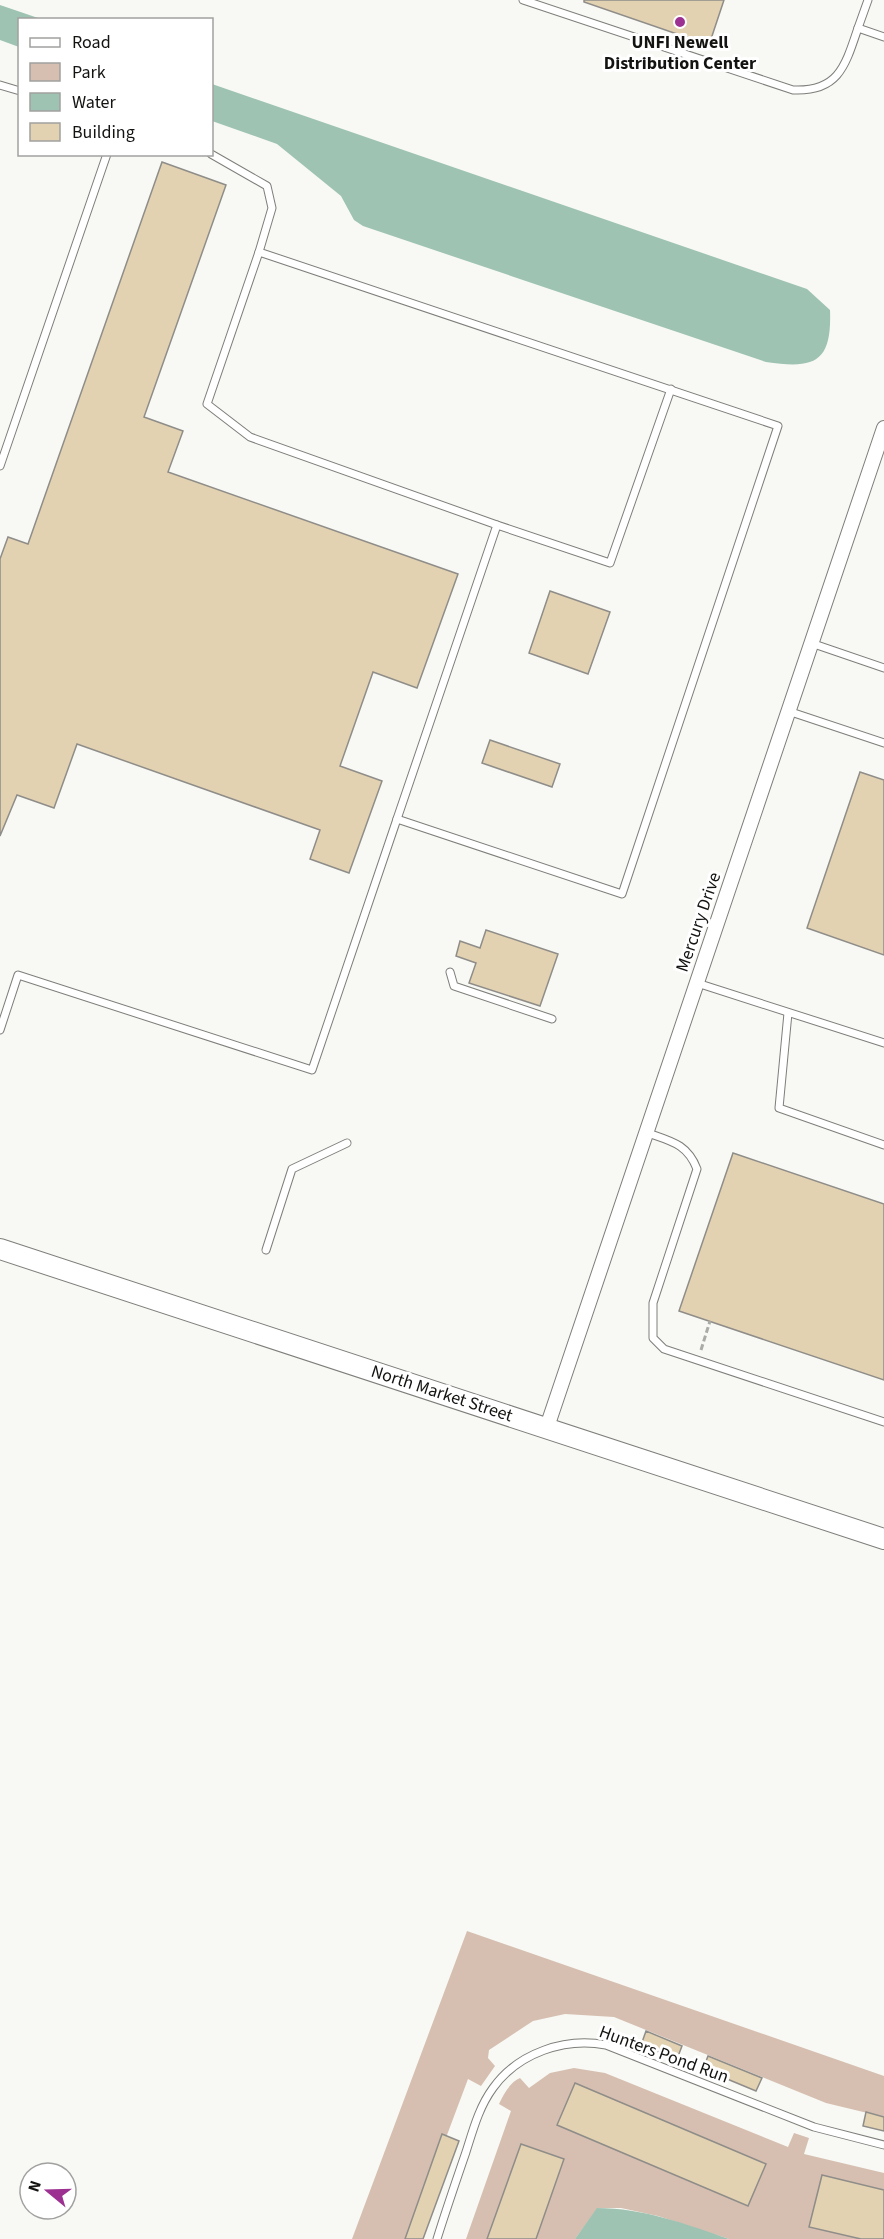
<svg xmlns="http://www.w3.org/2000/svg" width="884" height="2239" viewBox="0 0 884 2239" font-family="'Source Sans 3',sans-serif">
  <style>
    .green { fill: #d6bfb0 }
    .water { fill: #9ec3b3 }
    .building { fill: #e3d2b1; stroke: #8f8d89; stroke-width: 1.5 }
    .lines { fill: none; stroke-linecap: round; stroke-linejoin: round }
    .service-casing { stroke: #7e7f7b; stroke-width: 9 }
    .minor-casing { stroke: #7e7f7b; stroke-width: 16 }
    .secondary-casing { stroke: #7e7f7b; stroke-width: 22 }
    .path { stroke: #aaaba7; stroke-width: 3; stroke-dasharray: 6 3; stroke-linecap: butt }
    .service { stroke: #fff; stroke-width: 7 }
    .minor { stroke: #fff; stroke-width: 14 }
    .secondary { stroke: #fff; stroke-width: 20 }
    .poi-dot { fill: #9d3191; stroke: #fff; stroke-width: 2 }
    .labels { text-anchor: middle; stroke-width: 6; stroke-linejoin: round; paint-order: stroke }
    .poi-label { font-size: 18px; font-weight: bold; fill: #131311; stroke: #fff }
    .street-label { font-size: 18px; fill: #131311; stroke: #fff }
  </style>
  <rect width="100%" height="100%" fill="#f8f9f4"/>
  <g class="green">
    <polygon points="467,1931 884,2076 884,2117 826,2103 614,2017 565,2014 533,2021 489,2050 488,2058 495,2066 481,2086 468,2079 408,2239 352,2239"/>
    <path d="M574,2068L605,2073L788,2147L794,2133L809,2138L804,2154L884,2173V2239H729L658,2216L621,2208H598L575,2239H466L511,2111L499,2104C503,2095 510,2082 520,2078L529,2088L550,2073Z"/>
  </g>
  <g class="water">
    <polygon points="0,5 41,19 20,20 19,47 0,40"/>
    <path d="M212,84L807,289L830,310C832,363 815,369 766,362L363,226L354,220L341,196L277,144L212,121Z"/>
    <path d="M597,2208C643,2208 686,2224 729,2239H575Z"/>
  </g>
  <g class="building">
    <polygon points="584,0 724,0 709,45 584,2"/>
    <polygon points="162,162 226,185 144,417 183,431 168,472 458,574 417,688 373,672 340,766 382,781 349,873 310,859 320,830 77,744 54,808 17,795 0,836 0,559 8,537 28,544"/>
    <polygon points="550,591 610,612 588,674 529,653"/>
    <polygon points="490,740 560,764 552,787 482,763"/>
    <polygon points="860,772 884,780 884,955 807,928"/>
    <polygon points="486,930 558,954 540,1006 469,983 476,963 456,956 460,941 480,948"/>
    <polygon points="733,1153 884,1204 884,1380 679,1311"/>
    <polygon points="646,2031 682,2046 677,2059 641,2045"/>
    <polygon points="708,2056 762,2078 756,2091 703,2069"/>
    <polygon points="575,2083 766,2164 748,2206 557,2125"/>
    <polygon points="866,2112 884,2117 884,2131 863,2126"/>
    <polygon points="442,2134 459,2141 423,2239 405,2239"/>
    <polygon points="521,2144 564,2159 536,2239 487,2239"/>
    <polygon points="822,2175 884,2190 884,2239 861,2239 809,2227"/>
  </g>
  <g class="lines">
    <defs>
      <g id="service">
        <path d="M523,0L793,90C838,92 845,67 858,28"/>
        <polyline points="868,0 858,28 884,37"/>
        <polyline points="0,85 20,91"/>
        <polyline points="259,252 207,404 250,437 497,525 397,819"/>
        <polyline points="0,466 107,154"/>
        <polyline points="497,525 610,563 671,389"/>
        <polyline points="811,643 884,668"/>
        <polyline points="788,711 884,743"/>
        <polyline points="450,972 454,986 552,1019"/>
        <polyline points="697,983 884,1043"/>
        <polyline points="788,1013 779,1108 884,1145"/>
        <polyline points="0,1030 18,975 312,1070 397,819 622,894 778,426 259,252 272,208 267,186 211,154"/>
        <path d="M645,1132C670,1141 687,1143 697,1169L653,1303V1338L664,1349L884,1422"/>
        <polyline points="266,1250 292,1169 347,1143"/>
        <path d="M437,2239C446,2210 456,2181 466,2152C473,2130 479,2107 493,2088C518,2053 565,2037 606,2045L814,2127L884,2145"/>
      </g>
      <polyline id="minor" points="547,1427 884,428"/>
      <polyline id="secondary" points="0,1249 884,1539"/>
    </defs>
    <use href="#service" class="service-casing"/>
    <use href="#minor" class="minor-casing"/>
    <use href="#secondary" class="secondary-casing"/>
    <polyline class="path" points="701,1350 710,1321"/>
    <use href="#service" class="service"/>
    <use href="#minor" class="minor"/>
    <use href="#secondary" class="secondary"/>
  </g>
  <circle class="poi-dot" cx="680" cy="22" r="6"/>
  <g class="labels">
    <g class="poi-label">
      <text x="680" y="48">UNFI Newell<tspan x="680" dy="21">Distribution Center</tspan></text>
    </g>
    <g class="street-label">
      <text transform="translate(698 922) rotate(-71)" y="6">Mercury Drive</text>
      <text transform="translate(442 1393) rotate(18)" y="6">North Market Street</text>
      <text transform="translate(664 2054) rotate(20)" y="6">Hunters Pond Run</text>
    </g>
  </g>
  <rect x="18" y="18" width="195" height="138" fill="#ffffff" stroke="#a1a1a0" stroke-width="1.5"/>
  <rect x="30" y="38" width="30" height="9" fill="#ffffff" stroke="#a1a1a0" stroke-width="1.5"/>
  <text x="72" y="48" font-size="18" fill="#131311">Road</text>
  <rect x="30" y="63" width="30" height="18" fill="#d6bfb0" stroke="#a1a1a0" stroke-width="1.5"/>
  <text x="72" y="78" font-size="18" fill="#131311">Park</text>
  <rect x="30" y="93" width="30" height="18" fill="#9ec3b3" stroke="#a1a1a0" stroke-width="1.5"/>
  <text x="72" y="108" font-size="18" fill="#131311">Water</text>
  <rect x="30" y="123" width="30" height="18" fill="#e3d2b1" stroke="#a1a1a0" stroke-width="1.5"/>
  <text x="72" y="138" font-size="18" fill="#131311">Building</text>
  <g transform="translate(48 2191) rotate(289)"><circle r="28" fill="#ffffff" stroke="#a1a1a0" stroke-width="1.5"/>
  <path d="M0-4.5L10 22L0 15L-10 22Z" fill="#9d3191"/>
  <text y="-9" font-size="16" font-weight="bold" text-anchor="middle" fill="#131311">N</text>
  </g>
</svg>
